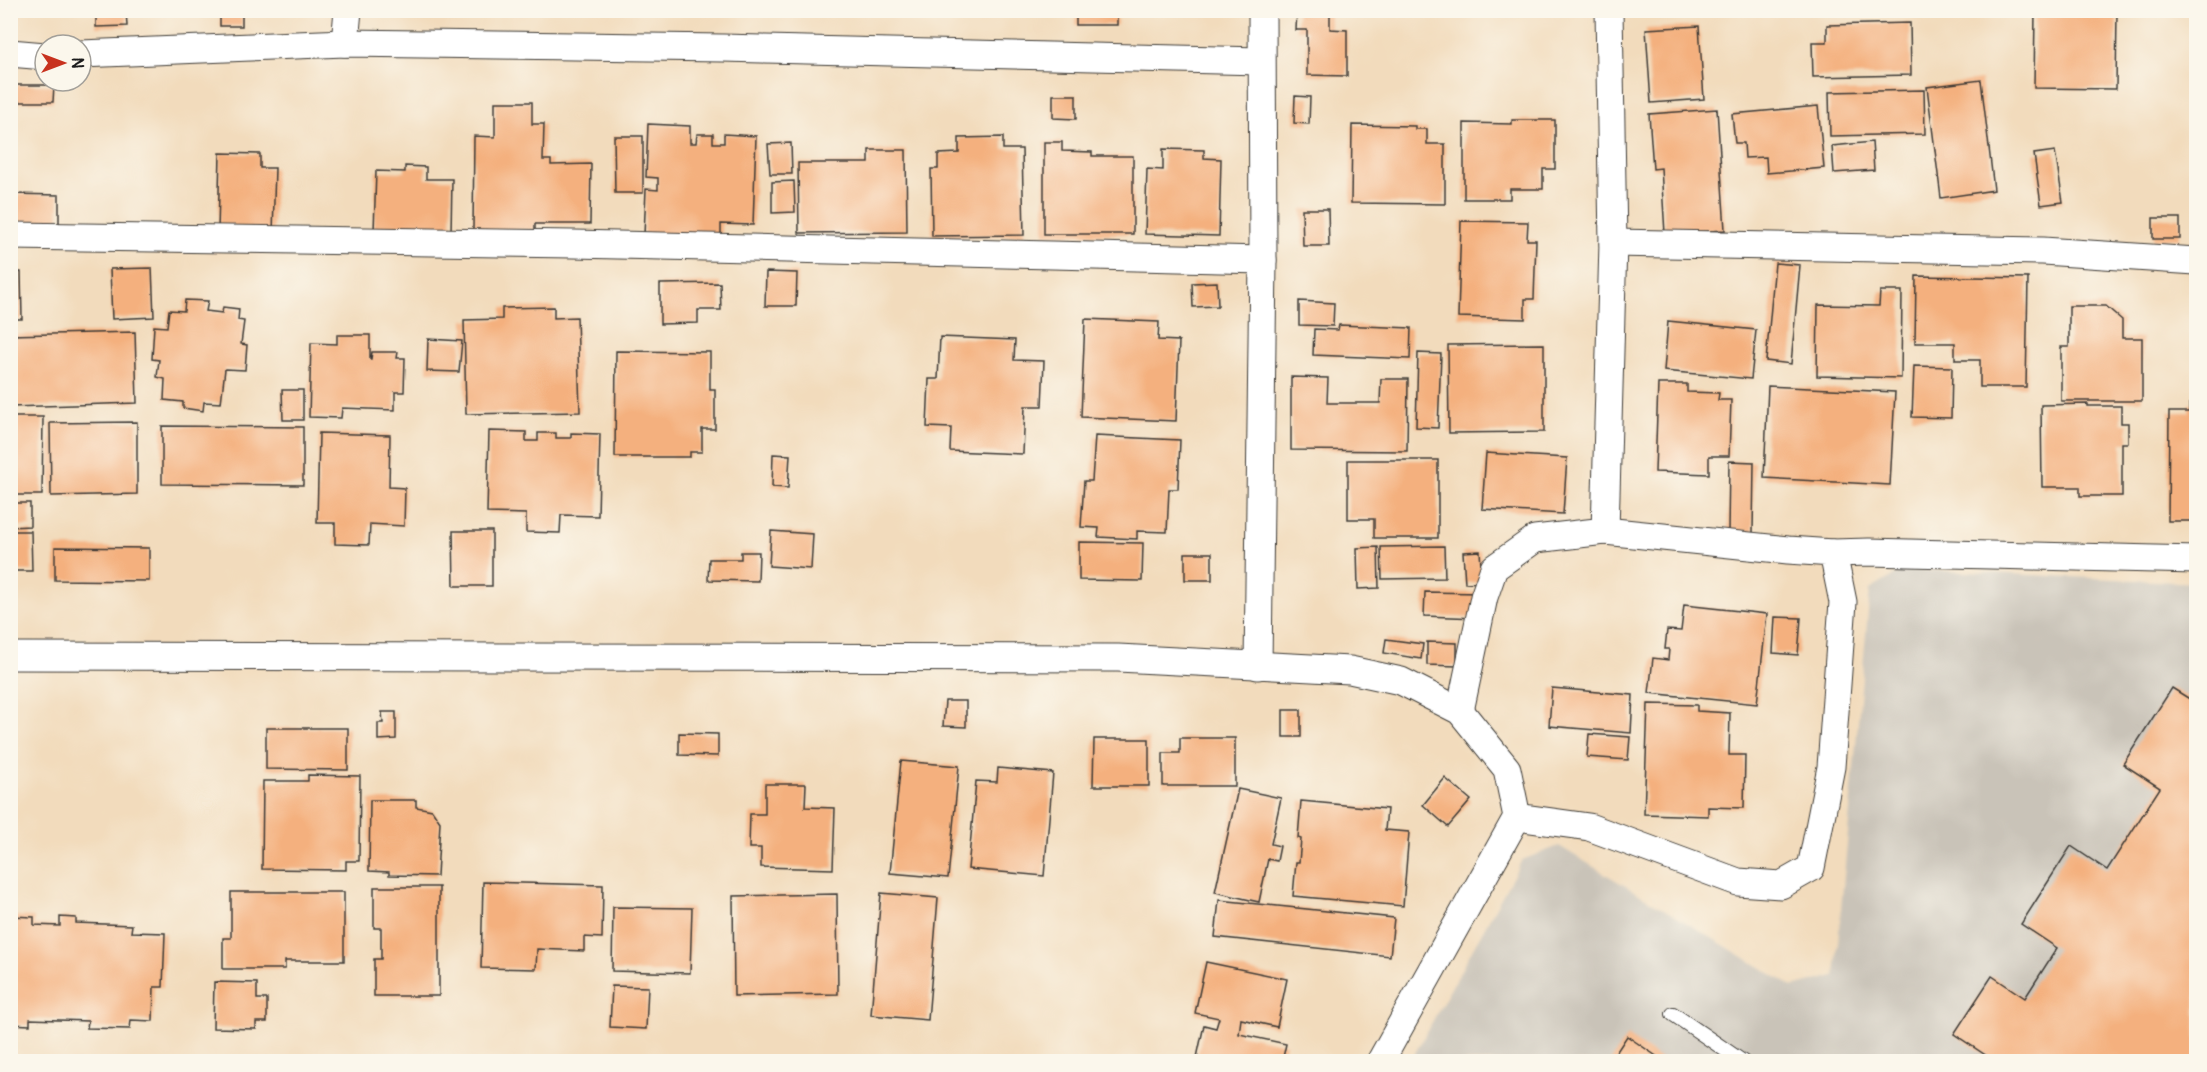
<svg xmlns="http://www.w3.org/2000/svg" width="2207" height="1072" viewBox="0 0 2207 1072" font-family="Pangolin,sans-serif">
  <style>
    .industrial { fill: #c9c3b8 }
    .building { fill: #f4b07e }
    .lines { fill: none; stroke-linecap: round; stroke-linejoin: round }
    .service-casing { stroke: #3c3934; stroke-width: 16 }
    .minor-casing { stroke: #3c3934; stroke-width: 29 }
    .service { stroke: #fff; stroke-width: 14 }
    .minor { stroke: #fff; stroke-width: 27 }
  </style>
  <rect width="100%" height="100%" fill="#fbf7ec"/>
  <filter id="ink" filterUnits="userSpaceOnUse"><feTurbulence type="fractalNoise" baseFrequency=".0167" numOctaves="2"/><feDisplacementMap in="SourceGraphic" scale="12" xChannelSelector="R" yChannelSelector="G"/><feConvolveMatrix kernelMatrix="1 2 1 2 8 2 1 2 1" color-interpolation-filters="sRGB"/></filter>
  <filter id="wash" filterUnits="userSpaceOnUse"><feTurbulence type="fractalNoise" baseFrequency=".008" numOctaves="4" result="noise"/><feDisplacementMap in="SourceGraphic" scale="24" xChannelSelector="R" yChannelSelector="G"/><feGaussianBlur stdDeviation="1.35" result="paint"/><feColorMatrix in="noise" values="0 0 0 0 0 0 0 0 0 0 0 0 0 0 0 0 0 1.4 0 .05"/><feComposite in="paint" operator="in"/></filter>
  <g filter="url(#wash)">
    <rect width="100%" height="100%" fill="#f2dbbc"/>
    <polygon class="industrial" points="1905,569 2196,583 2196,1061 1410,1062 1522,860 1559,846 1793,987 1835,976 1870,590"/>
    <g id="blocks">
      <g class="building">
        <polygon points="96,10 126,10 127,26 96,27"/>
        <rect x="220" y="10" width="22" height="16"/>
        <rect x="1076" y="10" width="41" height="15"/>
        <polygon points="1297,10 1330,11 1330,29 1347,30 1347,76 1307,75 1307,30 1296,30"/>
        <polygon points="2035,10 2117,10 2116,89 2034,88"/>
        <polygon points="1910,23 1911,75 1813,77 1812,42 1827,42 1827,25"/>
        <polygon points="1699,26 1704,99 1651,103 1646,29"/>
        <polygon points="1981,80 1994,190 1941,198 1927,87"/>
        <polygon points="13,85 54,85 53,102 13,102"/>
        <polygon points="1924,90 1925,134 1830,136 1829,92"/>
        <polygon points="1053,95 1076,95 1076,119 1053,118"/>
        <polygon points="1295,96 1310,97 1309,124 1294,123"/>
        <polygon points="495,102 532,102 532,124 544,124 543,160 551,160 551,165 591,164 590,224 535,224 535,230 473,230 474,136 495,137"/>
        <polygon points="1818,106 1824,168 1767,173 1766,157 1745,158 1744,143 1735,143 1732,114"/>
        <polygon points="1717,109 1725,230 1665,234 1661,168 1653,169 1649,114"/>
        <polygon points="1512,120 1555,120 1555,169 1543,169 1543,189 1510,189 1510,199 1464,199 1464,123 1512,124"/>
        <polygon points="648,124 690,126 690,143 696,143 697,134 713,134 713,143 724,143 724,134 756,136 753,225 721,224 721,237 644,235 646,189 658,190 658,178 646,177"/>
        <polygon points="1352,125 1415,126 1415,129 1427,129 1427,144 1445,144 1445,204 1351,203"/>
        <polygon points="614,136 643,136 643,193 615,193"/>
        <polygon points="1003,137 1003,149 1022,149 1024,235 932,236 931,169 938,169 938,154 959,153 959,138"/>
        <polygon points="1044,142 1062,142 1062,151 1092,152 1092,156 1133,156 1133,234 1044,234"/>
        <polygon points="1872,142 1874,170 1834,173 1832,146"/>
        <polygon points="791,143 792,174 770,174 768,144"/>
        <polygon points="1163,149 1204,150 1204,158 1221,159 1219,236 1145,234 1147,169 1163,170"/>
        <polygon points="869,150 906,150 907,232 799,233 798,163 869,163"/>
        <polygon points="2055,151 2063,202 2041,205 2034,154"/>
        <polygon points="220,153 260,154 260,168 275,168 273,233 218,231"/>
        <polygon points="405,166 426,167 426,179 452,179 451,233 374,231 376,171 405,172"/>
        <polygon points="794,181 795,212 772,213 772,182"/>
        <polygon points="11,194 59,195 59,227 10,227"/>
        <polygon points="1302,209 1328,209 1329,246 1303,246"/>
        <rect x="2153" y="218" width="27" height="21"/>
        <polygon points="1461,221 1528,222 1527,240 1536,240 1534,299 1525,299 1525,319 1458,317"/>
        <polygon points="1775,263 1800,265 1791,364 1766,361"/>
        <polygon points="152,268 154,317 112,319 110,269"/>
        <polygon points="10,272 21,272 22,319 10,319"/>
        <polygon points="766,272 797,273 796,306 765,306"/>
        <polygon points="1916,276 2028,278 2026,387 1980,387 1980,360 1955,360 1955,343 1915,343"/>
        <polygon points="1217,282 1218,306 1193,307 1192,283"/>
        <polygon points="720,283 721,310 698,310 698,323 660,324 660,284"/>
        <polygon points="1880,291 1902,291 1901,378 1817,376 1818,305 1879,306"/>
        <polygon points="185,300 208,301 206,311 222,313 223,307 239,309 238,320 244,321 241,344 247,345 245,370 225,369 221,403 204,402 203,411 183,408 183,402 164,400 165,379 157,377 159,360 152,359 154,326 167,327 169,310 184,311"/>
        <polygon points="1299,301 1334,303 1333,326 1299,325"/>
        <polygon points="2069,306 2106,306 2122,320 2122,338 2142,338 2142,401 2061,401 2061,347 2069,347"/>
        <polygon points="554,307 554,318 577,317 580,412 466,414 464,320 502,319 502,308"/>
        <polygon points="1085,319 1159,322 1158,340 1179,341 1176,421 1081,417"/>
        <polygon points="1668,321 1756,330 1751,379 1664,371"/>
        <polygon points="1339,325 1411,328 1410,359 1313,355 1314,329 1338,330"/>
        <polygon points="135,332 137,403 10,407 10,335"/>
        <polygon points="337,335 370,335 370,359 371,359 372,352 398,352 397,358 405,358 404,392 395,392 395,410 342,408 341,418 309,417 311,343 337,344"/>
        <polygon points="940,337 1015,340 1014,360 1044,361 1042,406 1025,406 1023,454 950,451 951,428 927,427 929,379 938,379"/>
        <polygon points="428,339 462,341 459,372 427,371"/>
        <polygon points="1544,344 1544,432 1449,433 1448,345"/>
        <polygon points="616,351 710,352 710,389 715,389 715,429 702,429 702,452 690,452 690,457 615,457"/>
        <polygon points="1418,353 1441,354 1438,428 1416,427"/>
        <polygon points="1914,366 1952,367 1951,418 1912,417"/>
        <polygon points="1291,377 1328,378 1327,403 1380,403 1381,379 1408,379 1407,451 1291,450"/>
        <polygon points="1658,384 1687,384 1687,392 1719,393 1718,400 1731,400 1729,456 1709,456 1709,474 1655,472"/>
        <polygon points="1768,386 1895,392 1890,485 1764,478"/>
        <polygon points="282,390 303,390 303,420 283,420"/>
        <polygon points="2088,404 2088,406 2121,406 2121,423 2128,423 2128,443 2122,443 2122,496 2080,496 2080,487 2042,487 2041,405"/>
        <polygon points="2189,404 2196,404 2196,521 2168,521 2169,412 2189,412"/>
        <polygon points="10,417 43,417 42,495 10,495"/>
        <polygon points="137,422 137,494 51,496 50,423"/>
        <polygon points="162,426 303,427 303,485 162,484"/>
        <polygon points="489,431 526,432 526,441 538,441 538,433 556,433 556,438 571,438 571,433 600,434 598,516 561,515 560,533 526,532 526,514 487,513"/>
        <polygon points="319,433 390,435 389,487 405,488 404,526 370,524 369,545 335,544 335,523 317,523"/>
        <polygon points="1095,436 1180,440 1178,489 1169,489 1167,532 1137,531 1137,539 1098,537 1099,528 1081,527 1084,481 1092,481"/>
        <polygon points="1486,453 1567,458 1563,514 1482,509"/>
        <polygon points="773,454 790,455 788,488 772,487"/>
        <polygon points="1348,460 1438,460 1438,538 1374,538 1374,519 1348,519"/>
        <polygon points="1729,461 1754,462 1753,533 1728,532"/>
        <polygon points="10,503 30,503 30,526 10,527"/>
        <polygon points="10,531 31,531 32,571 10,571"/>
        <polygon points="453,531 492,531 492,586 454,586"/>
        <polygon points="771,531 813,534 811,569 769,566"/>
        <polygon points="1079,542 1143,543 1142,581 1079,580"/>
        <polygon points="1444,546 1445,578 1382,579 1381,547"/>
        <polygon points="55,547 149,548 149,581 55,580"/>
        <polygon points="1378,547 1379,588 1358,589 1357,548"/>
        <polygon points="1480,551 1482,582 1465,583 1463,552"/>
        <polygon points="741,552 759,552 758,581 708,580 709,559 741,559"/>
        <rect x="1185" y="553" width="27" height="27"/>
        <polygon points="1425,592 1479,593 1478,618 1424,616"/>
        <polygon points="1684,605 1767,614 1757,704 1649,693 1653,658 1668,660 1669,649 1665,649 1667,630 1681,631"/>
        <polygon points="1775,617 1801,618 1798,655 1773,653"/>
        <polygon points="1386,639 1423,644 1421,659 1384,653"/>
        <polygon points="1427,642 1457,643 1457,666 1427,665"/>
        <polygon points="1552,688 1633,695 1631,733 1549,726"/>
        <polygon points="2172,688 2196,703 2196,1062 1996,1062 1954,1034 1992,976 2025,998 2057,948 2021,924 2071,846 2107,870 2160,788 2123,764"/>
        <polygon points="945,701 966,701 966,727 943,726"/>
        <polygon points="1648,704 1697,705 1697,711 1730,713 1729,755 1745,755 1744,808 1708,807 1708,816 1644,814"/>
        <rect x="1283" y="710" width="18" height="27"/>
        <polygon points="382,712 396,712 396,739 378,740 378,723 383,723"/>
        <polygon points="266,728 348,728 348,770 266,769"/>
        <polygon points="679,733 718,734 718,756 679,755"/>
        <polygon points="1589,734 1630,737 1628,760 1587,757"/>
        <polygon points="1180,738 1235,738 1235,786 1163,786 1163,753 1180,753"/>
        <polygon points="1094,739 1149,739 1149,786 1093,786"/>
        <polygon points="901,761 959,766 948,878 890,873"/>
        <polygon points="998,768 1053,773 1044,876 968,869 976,781 997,782"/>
        <polygon points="308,775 360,776 359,861 346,861 346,870 262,869 263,781 308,781"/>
        <polygon points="1445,778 1471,800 1448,827 1423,805"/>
        <polygon points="765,784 806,784 805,807 835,808 833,869 761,867 761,848 749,848 750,814 765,814"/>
        <polygon points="1238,789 1281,798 1271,844 1280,846 1277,861 1268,859 1259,902 1215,892"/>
        <polygon points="370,800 416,800 416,807 432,810 440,822 437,876 389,875 389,872 369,871"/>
        <polygon points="1301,801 1387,809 1385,830 1409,832 1403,906 1293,896 1296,862 1299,862 1301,839 1298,838"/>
        <polygon points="483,882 603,885 602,938 584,937 584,951 537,949 536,969 481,968"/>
        <polygon points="374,887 439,887 439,996 374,996 374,959 381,959 381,928 374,928"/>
        <polygon points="231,892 344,892 344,961 285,961 285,969 223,969 223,938 231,938"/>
        <polygon points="881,893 938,898 928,1020 871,1015"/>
        <polygon points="837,894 838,994 734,996 733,896"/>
        <polygon points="1219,900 1394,918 1390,956 1215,937"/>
        <polygon points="613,907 692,908 690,973 612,971"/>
        <polygon points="10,916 34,917 34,925 60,926 60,917 76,918 76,923 132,925 131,932 165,933 163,987 154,987 153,1021 131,1020 130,1029 87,1028 88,1021 30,1019 30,1025 10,1024"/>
        <polygon points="1206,962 1287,979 1277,1027 1241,1019 1239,1034 1286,1044 1282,1062 1196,1062 1204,1025 1216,1028 1219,1018 1195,1013"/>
        <polygon points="214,982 257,983 257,999 267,999 267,1022 256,1022 256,1029 213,1028"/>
        <polygon points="612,986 648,987 646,1029 610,1027"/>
        <polygon points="1627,1036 1665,1062 1610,1062"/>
      </g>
    </g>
  </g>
  <g filter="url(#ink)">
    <use href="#blocks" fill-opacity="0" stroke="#3c3934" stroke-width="1.5"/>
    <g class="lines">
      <defs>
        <polyline id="service" points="1673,1014 1743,1062"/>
        <g id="minor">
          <polyline points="345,43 348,10"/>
          <polyline points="10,53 45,56"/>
          <polyline points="81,54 345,43 723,48 1261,61"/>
          <polyline points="10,236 574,244 1263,260"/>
          <polyline points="1613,243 2043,251 2196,261"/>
          <polyline points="1833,553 1869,552 2196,560"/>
          <polyline points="10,656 1118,658 1350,670 1401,681 1460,711 1507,769 1517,817 1380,1062"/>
          <polyline points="1258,666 1263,260 1262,10"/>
          <polyline points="1460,711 1484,597 1494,568 1535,539 1605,531 1613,243 1609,10"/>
          <polyline points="1517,817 1589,827 1738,882 1781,885 1811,868 1831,767 1843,602 1833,553 1788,550 1605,531"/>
        </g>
      </defs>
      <use href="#service" class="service-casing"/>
      <use href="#minor" class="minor-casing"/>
      <use href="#service" class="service"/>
      <use href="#minor" class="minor"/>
    </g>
  </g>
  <rect width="2207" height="1072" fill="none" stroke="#fbf7ec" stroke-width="36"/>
  <g transform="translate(63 63) rotate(90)"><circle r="28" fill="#fbf7ec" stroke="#a29f99" stroke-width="1.5"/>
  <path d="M0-4.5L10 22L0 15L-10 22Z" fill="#c8321e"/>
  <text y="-9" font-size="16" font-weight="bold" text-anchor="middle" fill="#1c1c1c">N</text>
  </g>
</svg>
